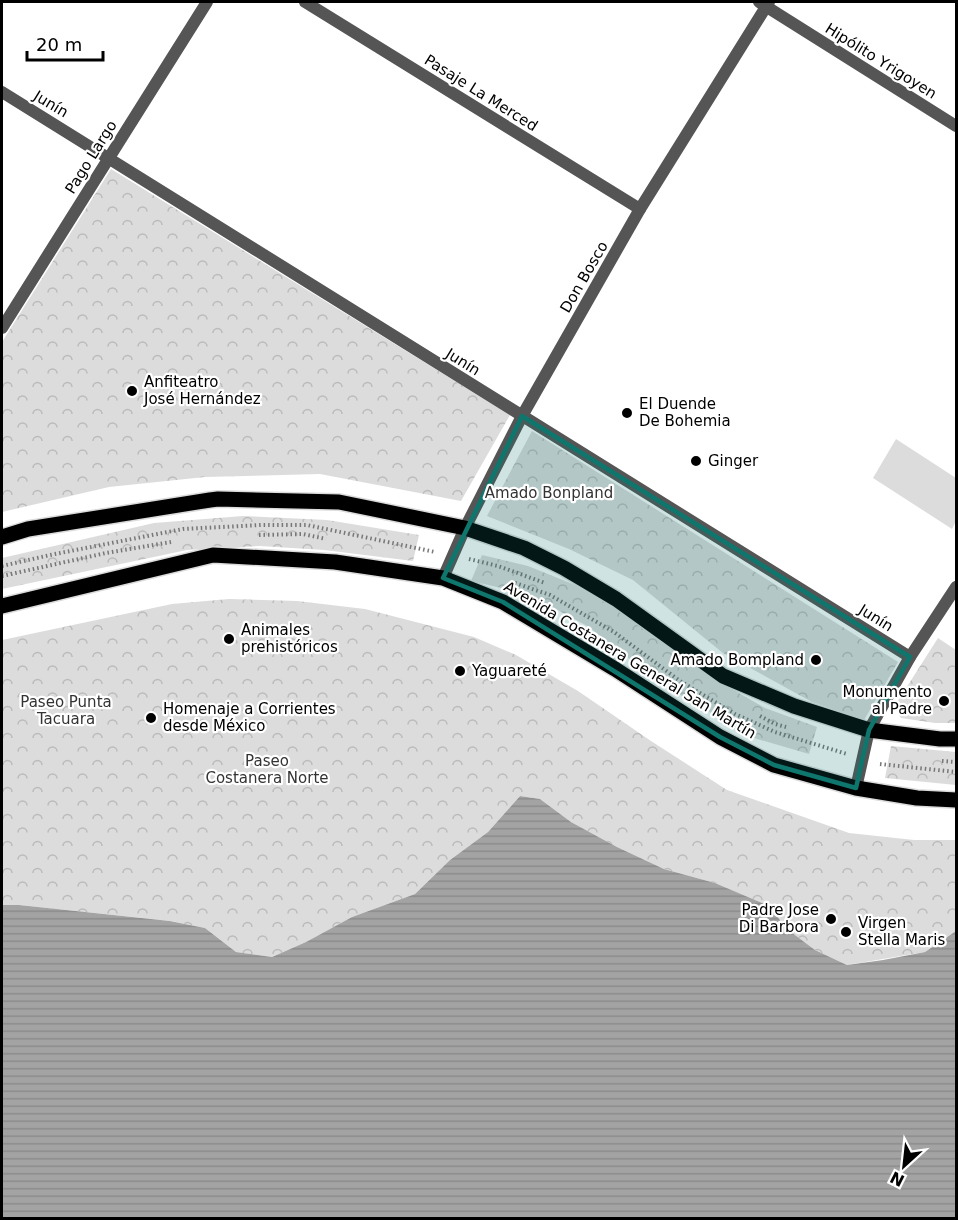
<svg xmlns="http://www.w3.org/2000/svg" width="958" height="1220" viewBox="0 0 958 1220" font-family="'DejaVu Sans',sans-serif">
  <style>
    .park { fill: url(#park-crowns) }
    .garden { fill: #dcdcdc }
    .water { fill: url(#water-rules) }
    .lines { fill: none; stroke-linecap: round; stroke-linejoin: round }
    .primary-casing { stroke: #dbdbdb; stroke-width: 18 }
    .path { stroke: #777; stroke-width: 4; stroke-dasharray: 1.5 3; stroke-linecap: butt }
    .street { stroke: #555; stroke-width: 12 }
    .primary { stroke: #000; stroke-width: 15 }
    .marked { fill: #0f766e; fill-opacity: 0.2; stroke: #0f766e; stroke-width: 4.5; stroke-linejoin: round }
    .poi-dot { fill: #000; stroke: #fff; stroke-width: 2 }
    .labels { text-anchor: middle; stroke-width: 4.5; stroke-linejoin: round; paint-order: stroke }
    .street-label { font-size: 15px; fill: #000; stroke: #fff }
    .poi-label { font-size: 15px; fill: #000; stroke: #fff; text-anchor: start }
    .park-label { font-size: 15px; fill: #333; stroke: #fff }
  </style>
  <defs>
    <pattern id="park-crowns" width="20" height="18" patternUnits="userSpaceOnUse" patternTransform="scale(1.5)"><rect width="20" height="18" fill="#dcdcdc"/><path d="M2 6a3 3 0 1 1 6 0M12 15a3 3 0 1 1 6 0" fill="none" stroke="#bbb"/></pattern>
    <pattern id="water-rules" width="6" height="5" patternUnits="userSpaceOnUse" patternTransform="scale(1.5)"><rect width="6" height="5" fill="#a3a3a3"/><path d="M0 2.5h6" fill="none" stroke="#8b8b8b"/></pattern>
  </defs>
  <rect width="100%" height="100%" fill="#fff"/>
  <g class="park">
    <polygon points="111,169 510,415 461,501 320,474 205,477 109,487 2,512 2,342"/>
    <polygon points="532,431 898,662 864,720 812,702 723,653 633,580 569,549 487,516"/>
    <polygon points="243,516 327,520 419,535 413,561 324,550 260,546 187,550 2,589 2,558 154,523"/>
    <polygon points="482,555 528,566 575,585 617,609 678,654 725,685 765,708 817,727 809,754 754,738 660,683 589,627 528,594 471,581"/>
    <polygon points="229,599 297,601 365,609 474,637 516,655 578,691 651,741 727,790 849,833 914,840 956,840 956,931 925,952 847,965 815,950 787,929 769,906 715,883 664,869 617,847 571,822 540,799 520,796 488,832 450,860 415,894 352,917 306,942 272,957 236,952 205,928 171,921 19,905 2,905 2,640 172,604"/>
    <polygon points="938,638 956,650 956,723 935,723 901,718 894,707"/>
    <polygon points="891,746 956,752 956,785 885,778"/>
  </g>
  <polygon class="garden" points="896,439 956,478 956,521 952,529 873,478"/>
  <polygon class="water" points="520,796 540,799 571,822 617,847 664,869 715,883 769,906 787,929 815,950 847,965 883,960 925,952 956,931 956,1218 2,1218 2,905 19,905 170,921 205,928 236,952 272,957 306,942 352,917 415,894 450,860 488,832"/>
  <g class="lines">
    <defs>
      <g id="primary">
        <polyline points="2,537 28,529 210,500 218,499 339,502 465,528 524,548 564,568 616,599 723,676 794,706 869,730 940,739 956,739"/>
        <polyline points="2,606 213,555 335,562 443,578 503,602 615,669 720,737 774,765 856,788 917,798 956,800"/>
      </g>
    </defs>
    <use href="#primary" class="primary-casing"/>
    <g class="path">
      <polyline points="259,535 303,534 326,539"/>
      <polyline points="469,559 498,566 545,583"/>
      <polyline points="2,566 50,555 183,529 261,525 307,525 435,552"/>
      <polyline points="2,576 106,553 171,542"/>
      <polyline points="515,583 550,595 614,632 680,681 735,714 775,732 847,754"/>
      <polyline points="760,716 775,724 786,727"/>
      <polyline points="942,761 956,762"/>
      <polyline points="880,764 956,772"/>
    </g>
    <g class="street">
      <polyline points="305,2 640,209"/>
      <polyline points="759,2 956,126"/>
      <polyline points="2,92 910,657"/>
      <polyline points="2,328 207,2"/>
      <polyline points="443,578 465,528 522,416 640,209 769,2"/>
      <polyline points="856,788 869,730 910,657 956,587"/>
    </g>
    <use href="#primary" class="primary"/>
  </g>
  <path class="marked" d="M522,416L910,657L869,730L856,788L774,765L720,737L503,602L443,578Z"/>
  <g class="poi-dot">
    <circle cx="132" cy="391" r="6"/>
    <circle cx="627" cy="413" r="6"/>
    <circle cx="696" cy="461" r="6"/>
    <circle cx="229" cy="639" r="6"/>
    <circle cx="816" cy="660" r="6"/>
    <circle cx="460" cy="671" r="6"/>
    <circle cx="944" cy="701" r="6"/>
    <circle cx="151" cy="718" r="6"/>
    <circle cx="831" cy="919" r="6"/>
    <circle cx="846" cy="932" r="6"/>
  </g>
  <g class="labels">
    <g class="street-label">
      <text transform="translate(881 61) rotate(32)" y="5">Hipólito Yrigoyen</text>
      <text transform="translate(481 93) rotate(32)" y="5">Pasaje La Merced</text>
      <text transform="translate(51 104) rotate(31)" y="5">Junín</text>
      <text transform="translate(91 157) rotate(-58)" y="5">Pago Largo</text>
      <text transform="translate(584 277) rotate(-60)" y="5">Don Bosco</text>
      <text transform="translate(463 362) rotate(32)" y="5">Junín</text>
      <text transform="translate(876 618) rotate(32)" y="5">Junín</text>
      <text transform="translate(630 660) rotate(31)" y="5">Avenida Costanera General San Martín</text>
    </g>
    <g class="poi-label">
      <text x="144" y="387">Anfiteatro<tspan x="144" dy="17">José Hernández</tspan></text>
      <text x="639" y="409">El Duende<tspan x="639" dy="17">De Bohemia</tspan></text>
      <text x="708" y="466">Ginger</text>
      <text x="241" y="635">Animales<tspan x="241" dy="17">prehistóricos</tspan></text>
      <text x="804" y="665" text-anchor="end">Amado Bompland</text>
      <text x="472" y="676">Yaguareté</text>
      <text x="932" y="697" text-anchor="end">Monumento<tspan x="932" dy="17">al Padre</tspan></text>
      <text x="163" y="714">Homenaje a Corrientes<tspan x="163" dy="17">desde México</tspan></text>
      <text x="819" y="915" text-anchor="end">Padre Jose<tspan x="819" dy="17">Di Barbora</tspan></text>
      <text x="858" y="928">Virgen<tspan x="858" dy="17">Stella Maris</tspan></text>
    </g>
    <g class="park-label">
      <text x="549" y="498">Amado Bonpland</text>
      <text x="66" y="707">Paseo Punta<tspan x="66" dy="17">Tacuara</tspan></text>
      <text x="267" y="766">Paseo<tspan x="267" dy="17">Costanera Norte</tspan></text>
    </g>
  </g>
  <rect width="958" height="1220" fill="none" stroke="#000000" stroke-width="6"/>
  <g transform="translate(904 1166) rotate(207)" stroke="#ffffff" stroke-width="4.5" paint-order="stroke">
  <path d="M0-4.5L10 22L0 15L-10 22Z" fill="#000000"/>
  <text y="-9" font-size="16" font-weight="bold" text-anchor="middle" fill="#000000">N</text>
  </g>
  <path d="M27 51v9h76v-9" fill="none" stroke="#000000" stroke-width="3"/>
  <text x="36" y="51" font-size="18" fill="#000000" stroke="#ffffff" stroke-width="4.5" paint-order="stroke">20 m</text>
</svg>
